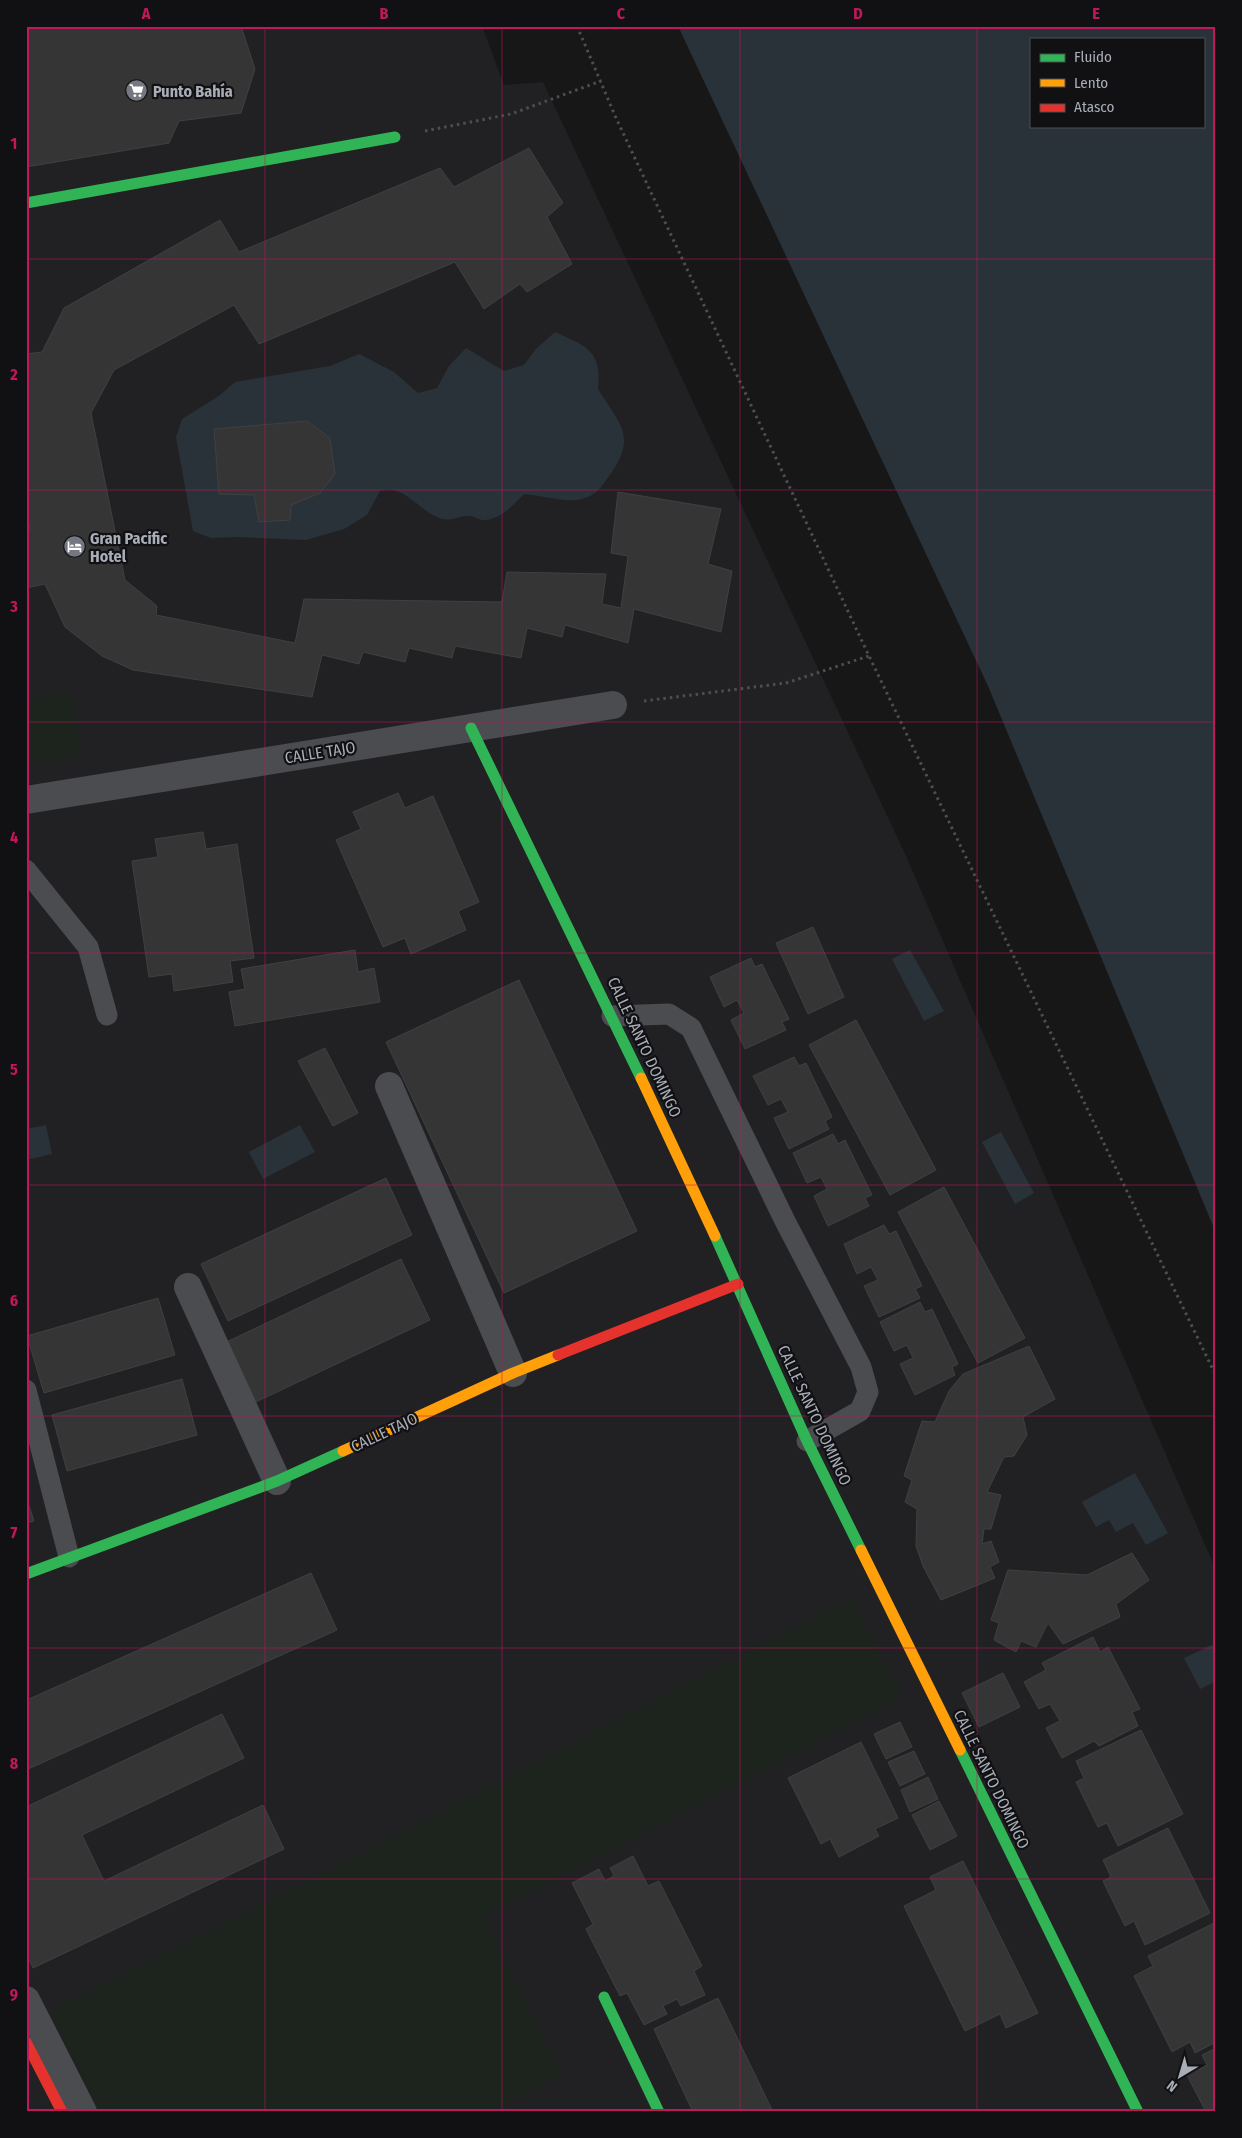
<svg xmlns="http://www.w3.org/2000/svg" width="1242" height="2138" viewBox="0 0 1242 2138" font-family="'Fira Sans Condensed',sans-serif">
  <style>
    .built { fill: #212123 }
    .green { fill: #1d241e }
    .water { fill: #2a3239; fill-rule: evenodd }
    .building { fill: #353536; stroke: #3f4043 }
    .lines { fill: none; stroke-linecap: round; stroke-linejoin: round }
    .path { stroke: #4d4e52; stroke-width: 3; stroke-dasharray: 2.5 4; stroke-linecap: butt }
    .lane { stroke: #4b4c50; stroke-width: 21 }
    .street { stroke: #4b4c50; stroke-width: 28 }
    .fast { stroke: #30b455; stroke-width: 11 }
    .slow { stroke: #ff9f0a; stroke-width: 11 }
    .jam { stroke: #e5322d; stroke-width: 11 }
    .grid { fill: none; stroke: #c2185b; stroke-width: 1; stroke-opacity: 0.55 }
    .labels { text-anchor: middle; stroke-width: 4.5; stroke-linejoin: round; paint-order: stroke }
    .poi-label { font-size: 16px; font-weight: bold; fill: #a8adb8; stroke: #111113; text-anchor: start }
    .street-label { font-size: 16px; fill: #a8adb8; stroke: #111113 }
    .neatline { fill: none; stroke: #c2185b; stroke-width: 2 }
    .grid-label { font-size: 16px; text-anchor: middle; font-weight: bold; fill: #c2185b }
  </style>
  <rect width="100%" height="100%" fill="#171717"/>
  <polygon class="built" points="26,26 482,26 504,85 543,82 906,856 1216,1570 1216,2112 26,2112"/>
  <g class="green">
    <polygon points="72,692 82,756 26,763 26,698"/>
    <polygon points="851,1598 903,1697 483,1917 562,2076 490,2112 100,2112 50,2011 238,1917"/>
  </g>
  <g class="water">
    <path d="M678,26H1216V1233L988,686ZM1031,39H1203V126H1031Z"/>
    <path d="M555,332C586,346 602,350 598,389C620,425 638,436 609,476C598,491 596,496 577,500C564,502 539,495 524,494C513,505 502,518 486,520C481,521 476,517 471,516C459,514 452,524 437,517C416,508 404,484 380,491L367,515L344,529L306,540L237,537L211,538L193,531L176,437L182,419L219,396L235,382L330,366L359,354L394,372L418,393L437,388L449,366L466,348L504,371L524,365L536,349Z"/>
    <polygon points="910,950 944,1011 924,1021 892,959"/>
    <polygon points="46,1125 52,1154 26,1160 26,1129"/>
    <polygon points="300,1125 315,1152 263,1179 249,1152"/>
    <polygon points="1001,1132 1034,1193 1015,1204 982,1142"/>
    <polygon points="1135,1473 1168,1533 1146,1545 1133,1523 1116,1532 1109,1520 1096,1527 1082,1502"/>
    <polygon points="1216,1643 1216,1681 1200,1689 1184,1658"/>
  </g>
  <g class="building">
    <polygon points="26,26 241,26 255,69 241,113 179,121 169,143 26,167"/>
    <polygon points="529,148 563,203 547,217 572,264 527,292 520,284 484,309 455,262 259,344 234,305 114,370 91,413 125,580 157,606 156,615 295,643 304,599 502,602 507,572 606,574 602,604 621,608 628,556 611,553 618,492 721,509 708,564 732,571 721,632 634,609 628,643 565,625 562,637 527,628 521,658 455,646 452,658 409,648 405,662 363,652 359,664 322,655 312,697 133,670 102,656 65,627 45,584 26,588 26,530 30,530 26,506 26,354 42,352 64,308 220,220 239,252 440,168 454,187"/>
    <polygon points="307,421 330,438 335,474 320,493 291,505 290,520 259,522 254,495 219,494 214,429"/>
    <polygon points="398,793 405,808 433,796 479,902 458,911 466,930 411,954 405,938 383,947 336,840 361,829 353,812"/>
    <polygon points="203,832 206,849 237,844 254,958 230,961 233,982 174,991 172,974 149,977 132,861 158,857 155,839"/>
    <polygon points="813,927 844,997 808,1014 776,943"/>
    <polygon points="355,950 358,972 374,968 380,1002 235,1026 229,992 245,989 241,969"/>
    <polygon points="751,958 755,967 762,964 789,1019 782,1022 786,1030 745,1049 731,1020 744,1013 737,1000 724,1007 710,977"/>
    <polygon points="519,980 637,1231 504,1293 386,1042"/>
    <polygon points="856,1020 936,1170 890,1195 809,1045"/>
    <polygon points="325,1048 358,1113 333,1126 298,1061"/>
    <polygon points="794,1057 799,1066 806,1063 832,1117 825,1121 829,1129 789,1149 774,1118 788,1112 781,1099 768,1105 753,1076"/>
    <polygon points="833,1134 838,1144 845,1140 872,1195 865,1198 869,1206 828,1226 814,1196 827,1189 821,1177 807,1183 793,1153"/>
    <polygon points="386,1178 412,1235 228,1321 201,1264"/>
    <polygon points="944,1187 1025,1338 978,1363 898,1212"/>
    <polygon points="884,1225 889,1234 896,1231 922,1286 915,1289 920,1298 879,1317 864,1286 878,1280 871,1267 857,1274 844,1244"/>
    <polygon points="401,1259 430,1320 245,1407 216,1347"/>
    <polygon points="158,1298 175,1355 44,1393 27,1336"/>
    <polygon points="920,1302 925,1312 932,1309 958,1364 952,1367 955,1375 915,1395 900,1364 913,1358 907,1345 894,1351 880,1322"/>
    <polygon points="1029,1346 1055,1399 1023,1417 1027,1435 1014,1456 1004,1457 987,1492 1001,1495 991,1529 984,1529 982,1544 991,1541 999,1562 990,1567 995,1578 941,1600 923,1566 916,1546 917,1509 905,1502 912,1480 904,1476 922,1421 935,1422 949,1391 963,1374"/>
    <polygon points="182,1379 197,1435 67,1471 52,1415"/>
    <polygon points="26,1496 34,1521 26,1523"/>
    <polygon points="1132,1553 1149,1580 1116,1604 1120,1617 1063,1644 1048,1623 1036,1647 1021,1641 1016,1652 994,1640 999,1623 991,1620 1008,1570 1087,1575"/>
    <polygon points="311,1573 337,1630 26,1770 26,1693 29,1699"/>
    <polygon points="1093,1637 1100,1652 1108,1647 1140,1709 1132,1712 1138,1726 1099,1746 1094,1741 1062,1758 1046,1728 1060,1721 1050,1704 1039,1709 1024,1682 1046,1670 1042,1663"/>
    <polygon points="1003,1673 1020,1707 979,1727 962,1693"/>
    <polygon points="222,1714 244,1758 82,1835 104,1881 263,1805 284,1849 33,1968 26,1953 26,1807"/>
    <polygon points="900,1722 912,1747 886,1759 874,1734"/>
    <polygon points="1141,1730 1183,1814 1118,1846 1107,1823 1098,1827 1076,1782 1084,1778 1076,1761"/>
    <polygon points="861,1742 898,1818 875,1829 879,1836 839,1857 830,1839 821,1844 788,1778"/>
    <polygon points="914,1751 925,1774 900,1786 888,1762"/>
    <polygon points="928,1777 938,1799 910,1812 901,1790"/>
    <polygon points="939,1801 957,1836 930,1850 912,1815"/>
    <polygon points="1168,1828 1210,1913 1145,1945 1134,1921 1125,1926 1103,1881 1111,1877 1103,1860"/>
    <polygon points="633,1856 648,1886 659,1881 702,1966 694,1971 705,1995 681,2006 677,1999 663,2006 667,2014 644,2025 627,1993 620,1996 586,1929 593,1924 572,1883 599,1869 605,1881 614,1876 610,1868"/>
    <polygon points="963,1861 1038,2013 1006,2028 1000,2014 965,2031 904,1906 936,1890 930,1877"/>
    <polygon points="1216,1922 1216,2042 1195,2053 1190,2042 1172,2052 1134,1976 1153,1966 1148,1956"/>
    <polygon points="718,1998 773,2112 693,2112 654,2029"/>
    <polygon points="1216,2048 1216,2112 1206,2112 1187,2075 1207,2065 1202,2055"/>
  </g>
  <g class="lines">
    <g class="path">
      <polyline points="577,26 616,118 869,656 1216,1376"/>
      <polyline points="425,131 511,114 601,81"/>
      <polyline points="644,701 786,683 869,656"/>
    </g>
    <g class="lane">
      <polyline points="26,870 88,947 107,1015"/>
      <polyline points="612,1016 669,1014 691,1028 785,1221 861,1367 868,1392 860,1411 807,1441"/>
      <polyline points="26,1390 69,1557"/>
    </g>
    <g class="street">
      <polyline points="26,800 613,705"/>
      <polyline points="389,1086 513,1373"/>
      <polyline points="188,1287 277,1481"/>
      <polyline points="26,2000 83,2112"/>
    </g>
    <g class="fast">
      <polyline points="26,203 395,137"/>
      <polyline points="471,728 641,1078"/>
      <polyline points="715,1236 807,1441 861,1550"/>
      <polyline points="26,1574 277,1481 343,1451"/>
      <polyline points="960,1750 1138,2112"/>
      <polyline points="604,1997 659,2112"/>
    </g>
    <g class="slow">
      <polyline points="641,1078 715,1236"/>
      <polyline points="343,1451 513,1373 558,1355"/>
      <polyline points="861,1550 960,1750"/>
    </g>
    <g class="jam">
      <polyline points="558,1355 738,1284"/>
      <polyline points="26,2042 62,2112"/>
    </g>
  </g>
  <path class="grid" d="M265,26V2112M502,26V2112M740,26V2112M977,26V2112M26,259H1216M26,490H1216M26,722H1216M26,953H1216M26,1185H1216M26,1416H1216M26,1648H1216M26,1879H1216"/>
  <defs>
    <symbol id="supermarket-disc" viewBox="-11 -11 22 22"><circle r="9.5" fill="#757880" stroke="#111113"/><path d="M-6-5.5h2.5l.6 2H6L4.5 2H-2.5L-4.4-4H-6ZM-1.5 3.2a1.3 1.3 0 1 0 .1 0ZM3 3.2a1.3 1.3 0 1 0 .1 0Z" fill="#fff"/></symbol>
    <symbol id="hotel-disc" viewBox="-11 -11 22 22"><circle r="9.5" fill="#757880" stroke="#111113"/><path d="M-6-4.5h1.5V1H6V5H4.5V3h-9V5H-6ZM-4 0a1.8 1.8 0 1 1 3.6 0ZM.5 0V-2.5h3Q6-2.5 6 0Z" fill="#fff"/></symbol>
  </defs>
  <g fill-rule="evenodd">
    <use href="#supermarket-disc" x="124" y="78" width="25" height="25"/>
    <use href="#hotel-disc" x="62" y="534" width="25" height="25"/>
  </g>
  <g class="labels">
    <g class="poi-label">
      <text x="153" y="97">Punto Bahía</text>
      <text x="90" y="544">Gran Pacific<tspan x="90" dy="18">Hotel</tspan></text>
    </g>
    <g class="street-label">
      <text transform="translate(320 752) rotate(-9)" y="6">CALLE TAJO</text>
      <text transform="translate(645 1047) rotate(65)" y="6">CALLE SANTO DOMINGO</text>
      <text transform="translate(815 1415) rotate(65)" y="6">CALLE SANTO DOMINGO</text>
      <text transform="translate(384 1432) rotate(-25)" y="6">CALLE TAJO</text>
      <text transform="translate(992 1779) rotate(64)" y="6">CALLE SANTO DOMINGO</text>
    </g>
  </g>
  <rect width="1242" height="2138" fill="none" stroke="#111113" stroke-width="55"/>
  <rect x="1030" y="38" width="175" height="90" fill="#111113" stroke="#4d4f55"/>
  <rect x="1040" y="54" width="25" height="8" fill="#30b455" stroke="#4d4f55"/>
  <text x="1074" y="62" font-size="15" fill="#a8adb8">Fluido</text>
  <rect x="1040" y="79" width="25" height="8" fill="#ff9f0a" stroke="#4d4f55"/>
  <text x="1074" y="88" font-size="15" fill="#a8adb8">Lento</text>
  <rect x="1040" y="104" width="25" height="8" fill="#e5322d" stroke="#4d4f55"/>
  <text x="1074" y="112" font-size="15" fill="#a8adb8">Atasco</text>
  <g transform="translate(1180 2076) rotate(218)" stroke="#111113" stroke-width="4" paint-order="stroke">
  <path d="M0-4L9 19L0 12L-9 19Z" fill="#a8adb8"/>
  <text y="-8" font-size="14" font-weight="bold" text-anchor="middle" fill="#a8adb8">N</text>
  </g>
  <rect x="28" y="28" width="1186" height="2082" class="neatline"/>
  <g class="grid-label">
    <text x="146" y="19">A</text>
    <text x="384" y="19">B</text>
    <text x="621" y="19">C</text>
    <text x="858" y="19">D</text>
    <text x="1096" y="19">E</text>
    <text x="14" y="149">1</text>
    <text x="14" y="380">2</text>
    <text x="14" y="612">3</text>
    <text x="14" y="843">4</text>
    <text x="14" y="1075">5</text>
    <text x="14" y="1306">6</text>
    <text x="14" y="1538">7</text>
    <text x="14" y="1769">8</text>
    <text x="14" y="2000">9</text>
  </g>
</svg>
